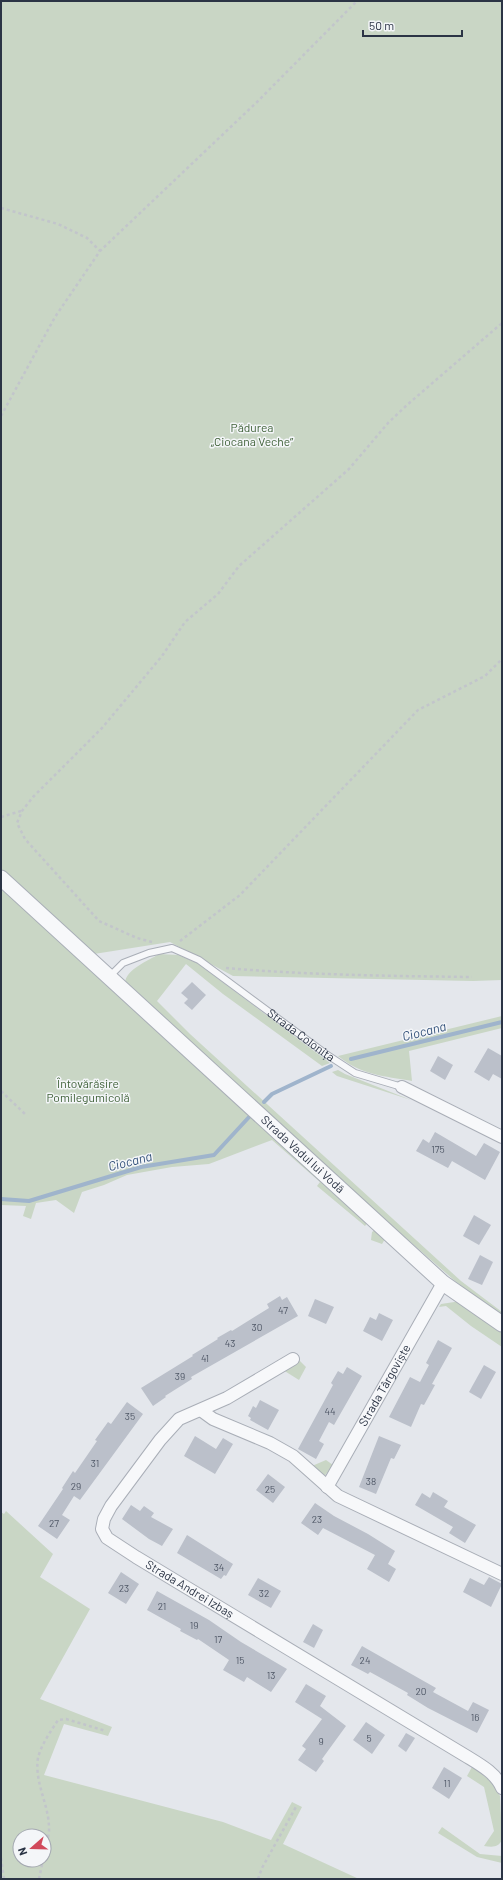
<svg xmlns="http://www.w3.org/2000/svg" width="503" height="1880" viewBox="0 0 503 1880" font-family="Barlow,sans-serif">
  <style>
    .green { fill: #c9d6c5; fill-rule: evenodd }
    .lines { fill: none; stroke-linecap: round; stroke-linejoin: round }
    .stream { stroke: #9fb4cc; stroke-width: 4 }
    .building { fill: #bbc0ca }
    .service-casing { stroke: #a9aeb7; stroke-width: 8 }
    .minor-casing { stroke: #a9aeb7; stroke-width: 14 }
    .tertiary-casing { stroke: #a9aeb7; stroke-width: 17 }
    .path { stroke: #c2c5cb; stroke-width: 2.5; stroke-dasharray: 3 3; stroke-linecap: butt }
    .service { stroke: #f7f8fa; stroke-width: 6 }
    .minor { stroke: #f7f8fa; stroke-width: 12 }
    .tertiary { stroke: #f7f8fa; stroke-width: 15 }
    .labels { text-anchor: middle; stroke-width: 3; stroke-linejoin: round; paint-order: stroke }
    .number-label { font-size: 10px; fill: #4f5766 }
    .park-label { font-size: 12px; fill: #3f6138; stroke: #f4f6f9 }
    .street-label { font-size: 12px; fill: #2b3445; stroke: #f4f6f9 }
    .water-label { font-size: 13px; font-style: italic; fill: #34527a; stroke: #f4f6f9 }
  </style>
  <rect width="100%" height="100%" fill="#e4e7ec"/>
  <g class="green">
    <polygon points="1,1 502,1 502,980 473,981 233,976 170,942 94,954 1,870"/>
    <polygon points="1,885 369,1221 365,1226 317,1186 320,1182 272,1140 209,1164 172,1167 127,1175 104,1185 82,1192 74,1213 56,1200 36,1203 31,1219 23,1216 26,1206 1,1205"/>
    <path d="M159,954L178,955L197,963L330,1063L322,1066L223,994L186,964L157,1001L190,1034L461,1281L502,1312V1317L455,1281L374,1210L125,983C126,969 148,961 159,954Z"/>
    <path d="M502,1016V1028L409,1051L412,1081C384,1076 361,1075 338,1056Z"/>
    <polygon points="338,1070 345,1074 411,1100 337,1076 332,1072"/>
    <polygon points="375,1230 385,1239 382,1244 371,1240 372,1232"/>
    <polygon points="461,1301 502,1332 502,1347 471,1326 446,1306 439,1307 441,1304"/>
    <polygon points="299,1360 306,1367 299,1380 283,1370"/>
    <polygon points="326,1460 333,1465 323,1478 312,1466"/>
    <path d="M6,1511L53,1554L40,1577L90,1609L40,1699L112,1727L108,1736L64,1724L44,1775L223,1822L271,1840L292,1802L302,1807L283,1844L359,1879H1V1512L4,1514ZM20,1836H44V1860H20Z"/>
    <path d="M472,1767L491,1781L500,1796L502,1840C498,1848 492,1847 484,1846L494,1831L484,1787L467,1776Z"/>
    <polygon points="442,1827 480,1854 502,1856 502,1863 477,1857 438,1833"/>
  </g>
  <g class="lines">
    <g class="stream">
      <polyline points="351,1059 502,1022"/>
      <polyline points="264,1102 272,1094 331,1066"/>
      <polyline points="1,1199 29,1201 141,1167 214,1155 250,1116"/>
    </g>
  </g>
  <g class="building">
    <polygon points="192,982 206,995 192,1010 184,1003 188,999 181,993"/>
    <polygon points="488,1048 502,1056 502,1079 493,1074 489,1081 474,1072"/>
    <polygon points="438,1056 453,1065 445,1080 430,1071"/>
    <polygon points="435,1132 476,1156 484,1143 500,1152 485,1180 452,1161 448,1168 416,1151 423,1139 429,1143"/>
    <polygon points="474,1215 491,1225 479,1245 463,1236"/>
    <polygon points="480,1255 493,1262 482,1285 468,1279"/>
    <polygon points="280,1296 282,1300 287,1297 298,1316 191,1377 192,1379 165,1396 166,1397 153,1406 141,1388 193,1356 192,1355 218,1339 217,1338 231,1330 232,1331 269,1308 267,1304"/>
    <polygon points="315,1299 334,1307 326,1324 308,1316"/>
    <polygon points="379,1313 393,1320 382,1341 363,1331 370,1317 376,1320"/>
    <polygon points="438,1340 452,1348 432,1384 435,1385 424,1405 421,1404 411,1427 389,1417 410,1377 420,1382 429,1365 426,1363"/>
    <polygon points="484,1365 496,1372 481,1399 469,1392"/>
    <polygon points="347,1367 362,1376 334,1425 329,1422 319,1441 324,1444 316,1459 298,1449 333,1385 331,1383 338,1371 343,1374"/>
    <polygon points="260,1400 279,1410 268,1430 250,1420 251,1418 248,1416 253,1406 256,1408"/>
    <polygon points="127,1402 143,1414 80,1500 74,1496 62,1515 70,1520 57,1539 38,1526 63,1489 62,1488 73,1471 75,1473 97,1441 95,1440 108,1422 111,1424"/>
    <polygon points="195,1436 216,1449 223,1438 233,1444 215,1474 184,1456"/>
    <polygon points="379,1436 401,1445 394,1459 391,1458 376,1494 359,1487"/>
    <polygon points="268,1474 285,1487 273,1503 256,1490"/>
    <polygon points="433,1492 448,1501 444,1507 476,1525 465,1543 449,1533 453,1527 415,1505 422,1493 430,1498"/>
    <polygon points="315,1503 334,1516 368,1534 395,1551 388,1564 396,1569 389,1582 367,1569 375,1555 323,1528 318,1535 301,1523"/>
    <polygon points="131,1505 140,1511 144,1506 154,1513 151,1517 173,1529 162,1546 149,1539 122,1519"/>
    <polygon points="187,1535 233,1564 226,1576 224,1575 221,1579 177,1553"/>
    <polygon points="121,1572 139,1584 126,1604 108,1593"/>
    <polygon points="489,1577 502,1584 491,1607 463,1592 470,1578 484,1585"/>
    <polygon points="258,1578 281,1591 271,1608 248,1595"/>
    <polygon points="157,1591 209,1620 241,1642 287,1669 271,1692 247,1677 244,1682 223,1670 229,1660 198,1639 197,1640 180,1631 181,1629 147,1610"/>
    <polygon points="313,1624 323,1630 314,1648 303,1642"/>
    <polygon points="362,1646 436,1688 433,1692 468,1711 473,1702 489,1710 477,1733 428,1708 407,1695 408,1693 370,1672 368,1674 351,1665"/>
    <polygon points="306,1684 326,1696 320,1706 346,1726 322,1759 324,1761 316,1772 298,1760 306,1749 302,1746 322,1719 295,1702"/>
    <polygon points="366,1722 385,1735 372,1754 353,1740"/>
    <polygon points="406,1733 415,1738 406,1752 398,1746"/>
    <polygon points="444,1767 462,1778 449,1799 432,1788"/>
  </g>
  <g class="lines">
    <defs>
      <g id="service">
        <path id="s1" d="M110,976L123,963L149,953L172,948L199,960L326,1054L355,1073L402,1087"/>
      </g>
      <g id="minor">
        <polyline points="402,1087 502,1137"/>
        <path id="s2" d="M293,1359L227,1398L179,1419L160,1440L111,1506L104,1519L102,1529L107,1538L136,1557L466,1756C479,1764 496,1773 502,1788"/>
        <polyline points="202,1411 213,1419 270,1443 293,1456 338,1496 502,1574"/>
        <path id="s3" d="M327,1487L443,1283"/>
      </g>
      <g id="tertiary">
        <path id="s4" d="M1,878L443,1283L502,1324"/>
      </g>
    </defs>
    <use href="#service" class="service-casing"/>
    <use href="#minor" class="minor-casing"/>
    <use href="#tertiary" class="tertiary-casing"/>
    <g class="path">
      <polyline points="1,208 58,224 87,238 100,251"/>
      <polyline points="1,416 55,317 100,251 257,102 357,1"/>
      <polyline points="1,817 21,811"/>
      <polyline points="180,941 240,895 418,710 485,676 502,659"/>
      <polyline points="152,942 137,938 99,921 25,839 17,823 22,811 33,797 102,728 162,656 185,622 218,594 239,566 349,469 388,423 407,405 502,323"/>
      <path d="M226,968C308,975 390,976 472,977"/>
      <polyline points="1,1091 25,1114"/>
      <path d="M44,1855C46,1847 48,1839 49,1831C50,1806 34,1783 38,1758C41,1745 51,1731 58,1720L66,1719L106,1731"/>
      <polyline points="1,1858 4,1879"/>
      <polyline points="39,1879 43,1860"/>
      <polyline points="258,1879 262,1868 297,1805"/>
    </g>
    <use href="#service" class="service"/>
    <use href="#minor" class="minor"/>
    <use href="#tertiary" class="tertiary"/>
  </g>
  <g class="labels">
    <g class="number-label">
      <text x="438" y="1153">175</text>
      <text x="283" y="1314">47</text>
      <text x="257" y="1331">30</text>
      <text x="230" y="1347">43</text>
      <text x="205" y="1362">41</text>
      <text x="180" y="1380">39</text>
      <text x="330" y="1415">44</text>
      <text x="130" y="1420">35</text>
      <text x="95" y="1467">31</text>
      <text x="371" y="1485">38</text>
      <text x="76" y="1490">29</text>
      <text x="270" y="1493">25</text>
      <text x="317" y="1523">23</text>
      <text x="54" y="1527">27</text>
      <text x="219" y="1571">34</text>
      <text x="124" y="1592">23</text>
      <text x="264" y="1597">32</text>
      <text x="162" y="1610">21</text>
      <text x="194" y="1629">19</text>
      <text x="218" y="1643">17</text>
      <text x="240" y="1664">15</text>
      <text x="365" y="1664">24</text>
      <text x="271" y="1679">13</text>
      <text x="421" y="1695">20</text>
      <text x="475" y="1721">16</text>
      <text x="369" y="1742">5</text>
      <text x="321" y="1745">9</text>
      <text x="447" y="1787">11</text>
    </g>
    <g class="park-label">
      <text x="252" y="432">Pădurea<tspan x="252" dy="14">„Ciocana Veche”</tspan></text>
      <text x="88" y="1088">Întovărășire<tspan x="88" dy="14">Pomilegumicolă</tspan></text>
    </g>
    <g class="street-label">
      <text dy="4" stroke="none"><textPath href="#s1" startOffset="226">Strada Colonița</textPath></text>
      <text dy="4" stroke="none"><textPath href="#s4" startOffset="409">Strada Vadul lui Vodă</textPath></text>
      <text dy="4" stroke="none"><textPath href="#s3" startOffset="117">Strada Târgoviște</textPath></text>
      <text dy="4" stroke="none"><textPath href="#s2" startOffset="372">Strada Andrei Izbaș</textPath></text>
    </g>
    <g class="water-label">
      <text transform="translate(424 1031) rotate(-14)" y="5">Ciocana</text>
      <text transform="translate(130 1161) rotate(-14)" y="5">Ciocana</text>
    </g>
  </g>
  <rect width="503" height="1880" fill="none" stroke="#2b3445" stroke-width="4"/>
  <g transform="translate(32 1848) rotate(250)"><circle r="19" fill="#f4f6f9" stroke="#a4a8b1"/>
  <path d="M0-3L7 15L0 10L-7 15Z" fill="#d1495b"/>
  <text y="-6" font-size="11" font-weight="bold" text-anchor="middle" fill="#2b3445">N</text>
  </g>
  <path d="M363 30v6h99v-6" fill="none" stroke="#2b3445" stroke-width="2"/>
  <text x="369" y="30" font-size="12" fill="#2b3445" stroke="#f4f6f9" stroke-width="3" paint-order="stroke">50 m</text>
</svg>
